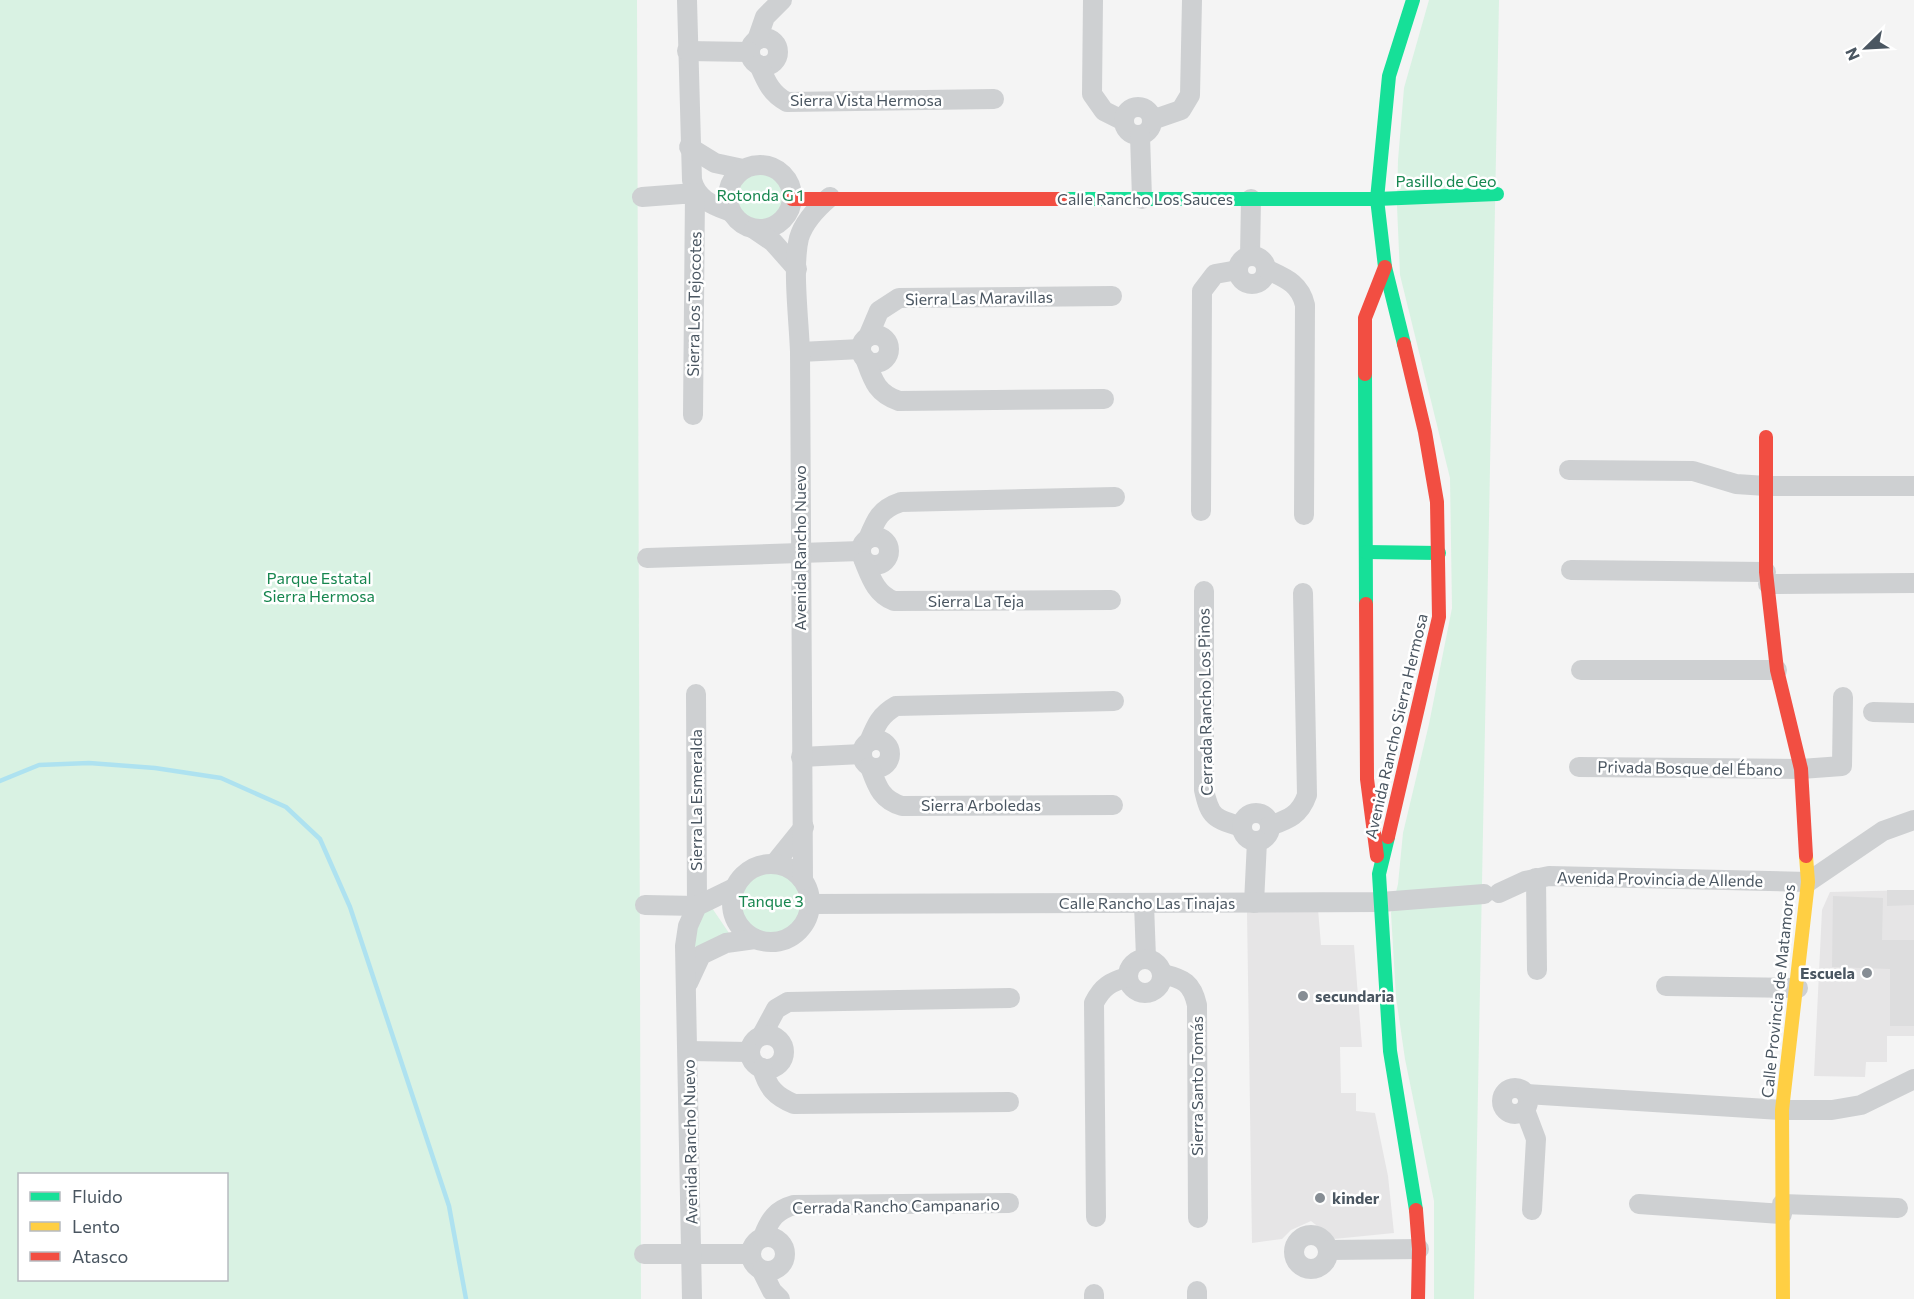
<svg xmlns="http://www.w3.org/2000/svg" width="1914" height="1299" viewBox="0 0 1914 1299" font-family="Commissioner,sans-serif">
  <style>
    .education { fill: #e6e5e6 }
    .green { fill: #d9f2e3; fill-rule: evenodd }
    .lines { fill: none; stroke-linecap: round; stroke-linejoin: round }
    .stream { stroke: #aee2f0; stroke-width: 4.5 }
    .building { fill: #ddddde }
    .street { stroke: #ced0d2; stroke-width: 20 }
    .fast { stroke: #16e098; stroke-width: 14 }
    .slow { stroke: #ffcf43; stroke-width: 14 }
    .jam { stroke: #f24e42; stroke-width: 14 }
    .poi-dot { fill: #868d94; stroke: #fff; stroke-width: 2 }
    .labels { text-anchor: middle; stroke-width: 5; stroke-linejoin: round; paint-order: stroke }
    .street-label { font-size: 16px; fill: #4a5661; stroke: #fff }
    .park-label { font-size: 16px; fill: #17864f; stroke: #fff }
    .poi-label { font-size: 16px; font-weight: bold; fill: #4a5661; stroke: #fff; text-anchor: start }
  </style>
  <rect width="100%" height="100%" fill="#f4f4f4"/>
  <g class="education">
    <polygon points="1914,890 1914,1036 1887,1036 1887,1062 1866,1062 1865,1077 1814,1076 1822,910 1830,892"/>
    <polygon points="1318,909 1321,945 1354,945 1362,1047 1340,1047 1341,1093 1356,1093 1356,1111 1375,1113 1388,1176 1394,1233 1334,1239 1311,1221 1291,1230 1282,1239 1252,1243 1247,912"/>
  </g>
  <g class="green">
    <path d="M0,0H637L641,1299H0ZM20,1174H226V1280H20Z"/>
    <polygon points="1429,0 1499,0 1474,1299 1434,1299 1434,1201 1405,1059 1396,997 1391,913 1398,884 1403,833 1429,724 1452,608 1450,478 1400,275 1397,206 1398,160 1404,88"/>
    <circle cx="759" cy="195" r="25"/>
    <circle cx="771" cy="901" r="34"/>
    <path d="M704,908H712L729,933C708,938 700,948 690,968L692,927Z"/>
  </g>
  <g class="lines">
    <polyline class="stream" points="0,781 39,765 89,763 155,768 221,778 286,807 320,839 350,907 449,1206 466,1299"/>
  </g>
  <g class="building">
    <polygon points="1887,890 1914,890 1914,905 1887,906"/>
    <polygon points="1833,896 1883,898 1882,940 1914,940 1914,1026 1890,1026 1890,969 1832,967"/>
  </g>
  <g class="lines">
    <g class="street">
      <path d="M687,0L692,180C697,200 713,205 731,212"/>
      <polyline points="1093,0 1092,94 1104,111 1124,121"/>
      <circle cx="764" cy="52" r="14"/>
      <polyline points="757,40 765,17 782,0"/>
      <polyline points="687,51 750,52"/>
      <path d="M759,65C766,81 771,94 787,102L994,99"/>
      <circle cx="1138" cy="121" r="14"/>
      <polyline points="1152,120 1181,110 1190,95 1192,0"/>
      <polyline points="1140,135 1142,199"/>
      <polyline points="689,147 715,163 743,169"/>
      <circle cx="760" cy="197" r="32"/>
      <polyline points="642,197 695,193 693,415"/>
      <polyline points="754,229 773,242 797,269"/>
      <polyline points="1250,256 1251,199"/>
      <circle cx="1252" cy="270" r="14"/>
      <path d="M1266,269C1285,278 1300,283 1305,305L1304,515"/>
      <circle cx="875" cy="349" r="14"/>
      <polyline points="868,337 879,311 899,298 1112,296"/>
      <polyline points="800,352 861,349"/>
      <path d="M865,358C873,380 876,393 899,401L1104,399"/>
      <polyline points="1569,470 1693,471 1736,484 1766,486 1914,486"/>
      <polyline points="1201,511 1202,291 1215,274 1238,270"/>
      <circle cx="875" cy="551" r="14"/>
      <path d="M868,539C876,519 880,509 901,502L1115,497"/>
      <polyline points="647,558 861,551"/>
      <path d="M864,561C871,578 876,594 894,601L1111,600"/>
      <polyline points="1571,570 1766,572"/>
      <polyline points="1768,584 1914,583"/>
      <path d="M1204,591V790C1210,818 1215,819 1242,827"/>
      <polyline points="1581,670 1777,670"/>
      <polyline points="1873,712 1914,713"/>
      <circle cx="876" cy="754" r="14"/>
      <path d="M869,742C876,725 880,715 896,706L1114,701"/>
      <polyline points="801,757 862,754"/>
      <path d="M870,767C877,786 881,800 902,806L1113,805"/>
      <polyline points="1579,767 1801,769 1842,766 1843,697"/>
      <circle cx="1256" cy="827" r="14"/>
      <path d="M1270,826C1289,819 1300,815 1307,795L1303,593"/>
      <polyline points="775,863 804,827"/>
      <circle cx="771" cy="903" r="39"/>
      <polyline points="1536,878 1537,970"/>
      <path d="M803,880L800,352C799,321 792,267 799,238C804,221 817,208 830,197"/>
      <polyline points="1499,893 1525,881 1549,876 1808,882 1883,831 1914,820"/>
      <polyline points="1254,903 1257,841"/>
      <polyline points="810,904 1381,902 1484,894"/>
      <polyline points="1144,904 1146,958"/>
      <polyline points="645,905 697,906 696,694"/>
      <circle cx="1145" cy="976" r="17"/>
      <path d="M1163,974C1184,979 1192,983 1197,1005L1198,1218"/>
      <polyline points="688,983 701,955 726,943 755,939"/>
      <polyline points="1666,986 1798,988"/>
      <polyline points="762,1035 776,1009 788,1002 1010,998"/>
      <circle cx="767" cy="1052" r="17"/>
      <polyline points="688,1051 750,1052"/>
      <path d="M762,1068C768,1088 775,1096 794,1104L1009,1102"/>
      <circle cx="1515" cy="1101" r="13"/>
      <polyline points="1526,1094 1782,1110 1832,1110 1861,1105 1914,1079"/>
      <polyline points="1525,1110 1536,1139 1532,1210"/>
      <polyline points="1639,1204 1782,1214"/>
      <polyline points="1782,1204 1898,1208"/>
      <path d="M1096,1217L1094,1003C1102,987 1110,982 1128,977"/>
      <circle cx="1311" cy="1252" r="17"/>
      <circle cx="768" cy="1254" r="17"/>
      <path d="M763,1237C770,1219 776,1210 794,1205L1009,1203"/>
      <polyline points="1329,1250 1419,1249"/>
      <polyline points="644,1254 750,1254"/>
      <polyline points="762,1271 772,1291 780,1299"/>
      <polyline points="1197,1291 1197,1299"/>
      <polyline points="1094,1294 1094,1299"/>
      <polyline points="692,1299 685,946 688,926 697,906 734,888"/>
    </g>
    <g class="fast">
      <polyline points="1065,199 1377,199 1497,194"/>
      <polyline points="1404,344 1385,267 1377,199 1389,76 1413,0"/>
      <polyline points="1365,374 1366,604"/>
      <polyline points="1366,552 1439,553"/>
      <polyline points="1388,837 1379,874 1390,1051 1416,1210"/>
    </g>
    <polyline class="slow" points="1783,1299 1782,1110 1808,882 1806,856"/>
    <g class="jam">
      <polyline points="792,199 1065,199"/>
      <polyline points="1365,374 1365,318 1385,267"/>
      <polyline points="1766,437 1766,572 1777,670 1801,769 1806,856"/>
      <polyline points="1366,604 1367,779 1377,856"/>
      <polyline points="1388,837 1439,617 1437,502 1425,432 1404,344"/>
      <polyline points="1416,1210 1419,1249 1418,1299"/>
    </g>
  </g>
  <g class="poi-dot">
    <circle cx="1867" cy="973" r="6"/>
    <circle cx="1303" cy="996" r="6"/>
    <circle cx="1320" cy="1198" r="6"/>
  </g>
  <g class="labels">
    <g class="street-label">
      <text x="866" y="106">Sierra Vista Hermosa</text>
      <text x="1145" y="205">Calle Rancho Los Sauces</text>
      <text transform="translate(979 298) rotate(-1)" y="6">Sierra Las Maravillas</text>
      <text transform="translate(694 304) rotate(-89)" y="6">Sierra Los Tejocotes</text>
      <text transform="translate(800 548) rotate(-90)" y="6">Avenida Rancho Nuevo</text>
      <text x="976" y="607">Sierra La Teja</text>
      <text transform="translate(1205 702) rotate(-91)" y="6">Cerrada Rancho Los Pinos</text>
      <text transform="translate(1396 726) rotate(-77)" y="6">Avenida Rancho Sierra Hermosa</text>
      <text transform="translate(1690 768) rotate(1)" y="6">Privada Bosque del Ébano</text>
      <text transform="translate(696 800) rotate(-90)" y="6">Sierra La Esmeralda</text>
      <text x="981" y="811">Sierra Arboledas</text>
      <text transform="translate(1660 879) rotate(1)" y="6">Avenida Provincia de Allende</text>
      <text x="1147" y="909">Calle Rancho Las Tinajas</text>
      <text transform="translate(1778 991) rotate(-84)" y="6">Calle Provincia de Matamoros</text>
      <text transform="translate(1197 1086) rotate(-90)" y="6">Sierra Santo Tomás</text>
      <text transform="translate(690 1142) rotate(-91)" y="6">Avenida Rancho Nuevo</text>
      <text transform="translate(896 1206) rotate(-1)" y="6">Cerrada Rancho Campanario</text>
    </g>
    <g class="park-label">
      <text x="1446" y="187">Pasillo de Geo</text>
      <text x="760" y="201">Rotonda G 1</text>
      <text x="319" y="584">Parque Estatal<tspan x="319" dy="18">Sierra Hermosa</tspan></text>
      <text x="771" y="907">Tanque 3</text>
    </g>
    <g class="poi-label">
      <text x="1855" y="979" text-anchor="end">Escuela</text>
      <text x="1315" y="1002">secundaria</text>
      <text x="1332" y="1204">kinder</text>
    </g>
  </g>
  <rect x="18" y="1173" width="210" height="108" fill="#ffffff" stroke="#b7bbc0" stroke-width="1.5"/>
  <rect x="30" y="1192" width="30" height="9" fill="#16e098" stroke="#b7bbc0" stroke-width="1.5"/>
  <text x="72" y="1203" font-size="18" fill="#4a5661">Fluido</text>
  <rect x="30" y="1222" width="30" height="9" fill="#ffcf43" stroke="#b7bbc0" stroke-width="1.5"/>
  <text x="72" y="1233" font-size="18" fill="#4a5661">Lento</text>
  <rect x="30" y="1252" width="30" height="9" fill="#f24e42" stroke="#b7bbc0" stroke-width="1.5"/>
  <text x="72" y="1263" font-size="18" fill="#4a5661">Atasco</text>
  <g transform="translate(1866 48) rotate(246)" stroke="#ffffff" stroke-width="4.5" paint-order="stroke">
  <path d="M0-4.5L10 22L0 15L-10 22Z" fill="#4a5661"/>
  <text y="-9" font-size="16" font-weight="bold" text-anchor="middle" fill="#4a5661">N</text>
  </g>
</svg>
